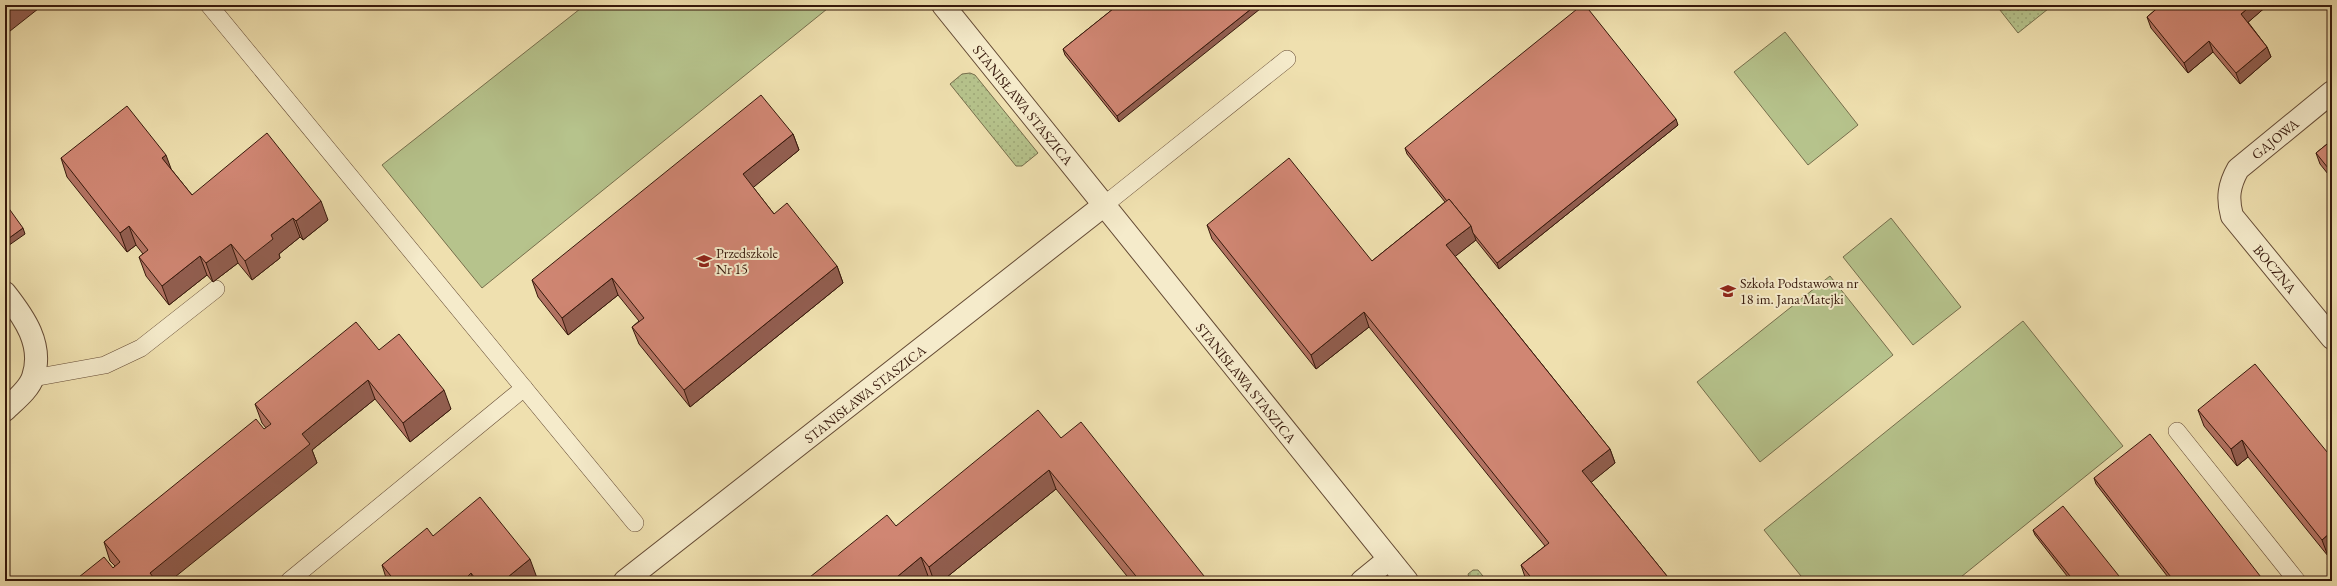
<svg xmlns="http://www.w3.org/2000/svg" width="2337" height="586" viewBox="0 0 2337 586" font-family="'EB Garamond',serif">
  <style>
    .grass { fill: url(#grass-dots); stroke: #766e4c }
    .green { fill: #b6c38c; stroke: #766e4c }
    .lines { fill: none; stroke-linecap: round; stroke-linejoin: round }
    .service-casing { stroke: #644a34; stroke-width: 18 }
    .minor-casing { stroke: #644a34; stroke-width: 24 }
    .tertiary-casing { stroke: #644a34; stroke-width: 24 }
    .service { stroke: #f5ebcb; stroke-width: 17 }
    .minor { stroke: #f5ebcb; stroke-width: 22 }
    .tertiary { stroke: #f5ebcb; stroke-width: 22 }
    .wall { fill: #b37363; stroke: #36180b }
    .shaded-wall { fill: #925e50; stroke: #36180b }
    .building { fill: #d08673; stroke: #36180b }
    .labels { text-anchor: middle; stroke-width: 4; stroke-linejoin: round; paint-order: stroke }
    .street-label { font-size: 14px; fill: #36180b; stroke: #f5ebcb }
    .poi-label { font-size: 14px; fill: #36180b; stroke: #f5ebcb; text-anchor: start }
  </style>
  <defs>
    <pattern id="grass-dots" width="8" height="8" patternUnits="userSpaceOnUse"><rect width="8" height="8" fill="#b6c38c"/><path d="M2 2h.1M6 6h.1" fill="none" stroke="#9da777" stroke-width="1.8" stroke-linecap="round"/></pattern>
  </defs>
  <rect width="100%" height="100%" fill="#efe0af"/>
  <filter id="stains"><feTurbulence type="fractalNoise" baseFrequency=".005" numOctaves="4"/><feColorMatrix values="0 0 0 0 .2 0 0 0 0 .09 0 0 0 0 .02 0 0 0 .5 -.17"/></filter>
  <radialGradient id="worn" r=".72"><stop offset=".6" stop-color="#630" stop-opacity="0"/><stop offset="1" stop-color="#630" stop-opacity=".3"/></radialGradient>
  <g class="grass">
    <polygon points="1996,5 2053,5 2018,33"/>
    <polygon points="970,73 975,75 1038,153 1022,166 1016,166 950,84 962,74"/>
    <polygon points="1473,570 1478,570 1487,581 1470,581 1468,574"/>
  </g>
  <g class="green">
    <polygon points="585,5 823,5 827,9 482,288 382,165"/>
    <polygon points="1785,32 1858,125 1808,165 1734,72"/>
    <polygon points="1891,218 1961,307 1913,345 1843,257"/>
    <polygon points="1830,276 1893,355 1760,462 1697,382"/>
    <polygon points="2023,321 2123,446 1956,581 1805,581 1764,530"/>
  </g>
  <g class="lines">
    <defs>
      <g id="service">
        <polyline points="209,5 635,523"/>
        <polyline points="1103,206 1287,59"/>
        <polyline points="33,378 105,365 141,348 216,289"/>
        <polyline points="2177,431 2297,581"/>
        <polyline points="289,581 524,388"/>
      </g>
      <g id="minor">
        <path d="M2332,92L2238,169C2229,185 2227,198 2232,216L2332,338"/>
        <path d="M5,293C24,317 44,345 33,377C29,390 14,401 5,410"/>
        <polyline points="625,581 1103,206"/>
        <polyline points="1362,581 1389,559"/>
      </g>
      <polyline id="tertiary" points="943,5 1407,581"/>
    </defs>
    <use href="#service" class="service-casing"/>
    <use href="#minor" class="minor-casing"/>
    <use href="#tertiary" class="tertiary-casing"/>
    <use href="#service" class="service"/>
    <use href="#minor" class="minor"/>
    <use href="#tertiary" class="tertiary"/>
  </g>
  <g class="wall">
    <polygon points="1118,5 1119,122 1065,55 1063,49"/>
    <polygon points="2161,5 2268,5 2248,22 2267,47 2271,57 2240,84 2213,52 2188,73 2151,28 2147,17"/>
    <polygon points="1678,125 1499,269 1475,239 1476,240 1455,256 1610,449 1615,463 1591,482 1671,581 1527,581 1526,580 1521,565 1545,546 1369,327 1316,369 1212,239 1207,225 1372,261 1445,202 1407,154 1405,148"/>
    <polygon points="793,134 799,150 753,187 774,214 837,266 843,283 690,407 639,344 632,327 639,321 618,295 568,335 538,297 532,280"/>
    <polygon points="2332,140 2332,179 2320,164 2316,153"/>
    <polygon points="61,158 171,169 192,195 328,220 303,240 300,237 279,254 280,258 252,280 238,263 213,282 207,275 169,305 146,276 139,257 143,254 136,245 127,252 67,177"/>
    <polygon points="379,350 451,409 410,442 375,399 312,450 317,463 113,568 115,566 110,561 104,542 266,428 262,423 255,404"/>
    <polygon points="2198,410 2332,458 2332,553 2328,556 2248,457 2237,466 2204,426"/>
    <polygon points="1061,438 1208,581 1131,581 1056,489 942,581 932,581 928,576 922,581 805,581 896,526"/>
    <polygon points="2094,478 2264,581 2171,581 2096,484"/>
    <polygon points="2033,530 2123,581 2071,581 2035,535"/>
    <polygon points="433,536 537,578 533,581 387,581 382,565"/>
  </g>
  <g class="shaded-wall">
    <polygon points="12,5 43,5 5,35 5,11"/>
    <polygon points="1256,5 1265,5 1119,122 1117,116"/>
    <polygon points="2252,5 2268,5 2245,25 2241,14"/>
    <polygon points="2209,41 2213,52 2188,73 2184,63"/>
    <polygon points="2267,47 2271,57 2240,84 2236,73"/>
    <polygon points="1676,119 1678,125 1499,269 1497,263"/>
    <polygon points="793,134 799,150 749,191 743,174"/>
    <polygon points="166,155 173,174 162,158"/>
    <polygon points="321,201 328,220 303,240 296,221"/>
    <polygon points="293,218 300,237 279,254 280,258 252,280 245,261 271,235"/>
    <polygon points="129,226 136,245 127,252 120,233"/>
    <polygon points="1471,226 1476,240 1452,259 1446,245"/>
    <polygon points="23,228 25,234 5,248 5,241"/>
    <polygon points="231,244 238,263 213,282 206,263"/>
    <polygon points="200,256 207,275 169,305 162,286"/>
    <polygon points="837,266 843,283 690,407 684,390"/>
    <polygon points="612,278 618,295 568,335 562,318"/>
    <polygon points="1364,312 1369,327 1316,369 1311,355"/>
    <polygon points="368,380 375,399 312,450 317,463 170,581 153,581 150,573 302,434"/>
    <polygon points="444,390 451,409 410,442 403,423"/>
    <polygon points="2242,440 2248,457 2237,466 2231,449"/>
    <polygon points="1610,449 1615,463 1588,485 1582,471"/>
    <polygon points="1049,470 1056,489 942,581 934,581 929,567"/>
    <polygon points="2332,531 2332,553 2328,556 2322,540"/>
    <polygon points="921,557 928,576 922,581 892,581"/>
    <polygon points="530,559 537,578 533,581 503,581"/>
    <polygon points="471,573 474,581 467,581 466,578"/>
  </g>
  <g class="building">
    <polygon points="5,5 12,5 5,11"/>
    <polygon points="1118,5 1256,5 1117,116 1063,49"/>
    <polygon points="1582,5 1585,5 1676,119 1497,263 1473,233 1471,226 1449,199 1447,201 1405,148"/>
    <polygon points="2161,5 2252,5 2241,14 2267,47 2236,73 2209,41 2184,63 2147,17"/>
    <polygon points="761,95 793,134 743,174 774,214 787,203 837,266 684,390 632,327 644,318 612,278 562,318 532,280"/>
    <polygon points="127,106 166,155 162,158 192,195 267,133 321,201 296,221 293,218 271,235 273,239 245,261 231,244 206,263 200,256 162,286 139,257 148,250 129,226 120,233 61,158"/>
    <polygon points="2332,140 2332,173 2316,153"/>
    <polygon points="1289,158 1372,261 1449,199 1471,226 1446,245 1610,449 1582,471 1671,581 1534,581 1521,565 1549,543 1364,312 1311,355 1207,225"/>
    <polygon points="5,203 23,228 5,241"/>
    <polygon points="356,322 379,350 399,334 444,390 403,423 368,380 302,434 310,444 150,573 156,581 74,581 104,557 113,568 120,562 104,542 256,419 264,429 271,424 255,404"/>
    <polygon points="2255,364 2332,458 2332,531 2322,540 2242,440 2231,449 2198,410"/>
    <polygon points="1038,410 1061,438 1081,422 1208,581 1140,581 1049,470 929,567 921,557 892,581 805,581 887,515 896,526"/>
    <polygon points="2150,434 2264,581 2174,581 2094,478"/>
    <polygon points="480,497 530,559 503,581 477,581 471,573 466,578 468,581 395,581 382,565 427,528 433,536"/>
    <polygon points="2063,506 2123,581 2074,581 2033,530"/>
  </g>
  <defs>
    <symbol id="school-bare" viewBox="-9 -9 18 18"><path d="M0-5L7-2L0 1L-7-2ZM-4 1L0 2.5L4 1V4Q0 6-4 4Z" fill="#8f2418" stroke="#f5ebcb" stroke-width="2.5" paint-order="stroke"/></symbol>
  </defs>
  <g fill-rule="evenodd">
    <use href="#school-bare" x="693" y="250" width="22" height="22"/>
    <use href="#school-bare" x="1717" y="280" width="22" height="22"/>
  </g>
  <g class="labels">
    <g class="street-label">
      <text transform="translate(1023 105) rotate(51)" y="5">STANISŁAWA STASZICA</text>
      <text transform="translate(2275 139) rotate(-39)" y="5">GAJOWA</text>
      <text transform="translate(2275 269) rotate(50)" y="5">BOCZNA</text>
      <text transform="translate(1246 383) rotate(51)" y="5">STANISŁAWA STASZICA</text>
      <text transform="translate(865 394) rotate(-38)" y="5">STANISŁAWA STASZICA</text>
    </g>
    <g class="poi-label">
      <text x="716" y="258">Przedszkole<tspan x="716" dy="16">Nr 15</tspan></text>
      <text x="1740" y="288">Szkoła Podstawowa nr<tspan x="1740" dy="16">18 im. Jana Matejki</tspan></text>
    </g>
  </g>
  <rect width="2337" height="586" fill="none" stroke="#efe0af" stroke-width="20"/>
  <rect x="6" y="6" width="2325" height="574" fill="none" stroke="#36180b" stroke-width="2"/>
  <rect x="10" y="10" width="2317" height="566" fill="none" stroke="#36180b"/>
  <rect width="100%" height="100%" filter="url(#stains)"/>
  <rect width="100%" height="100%" fill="url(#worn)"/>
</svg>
